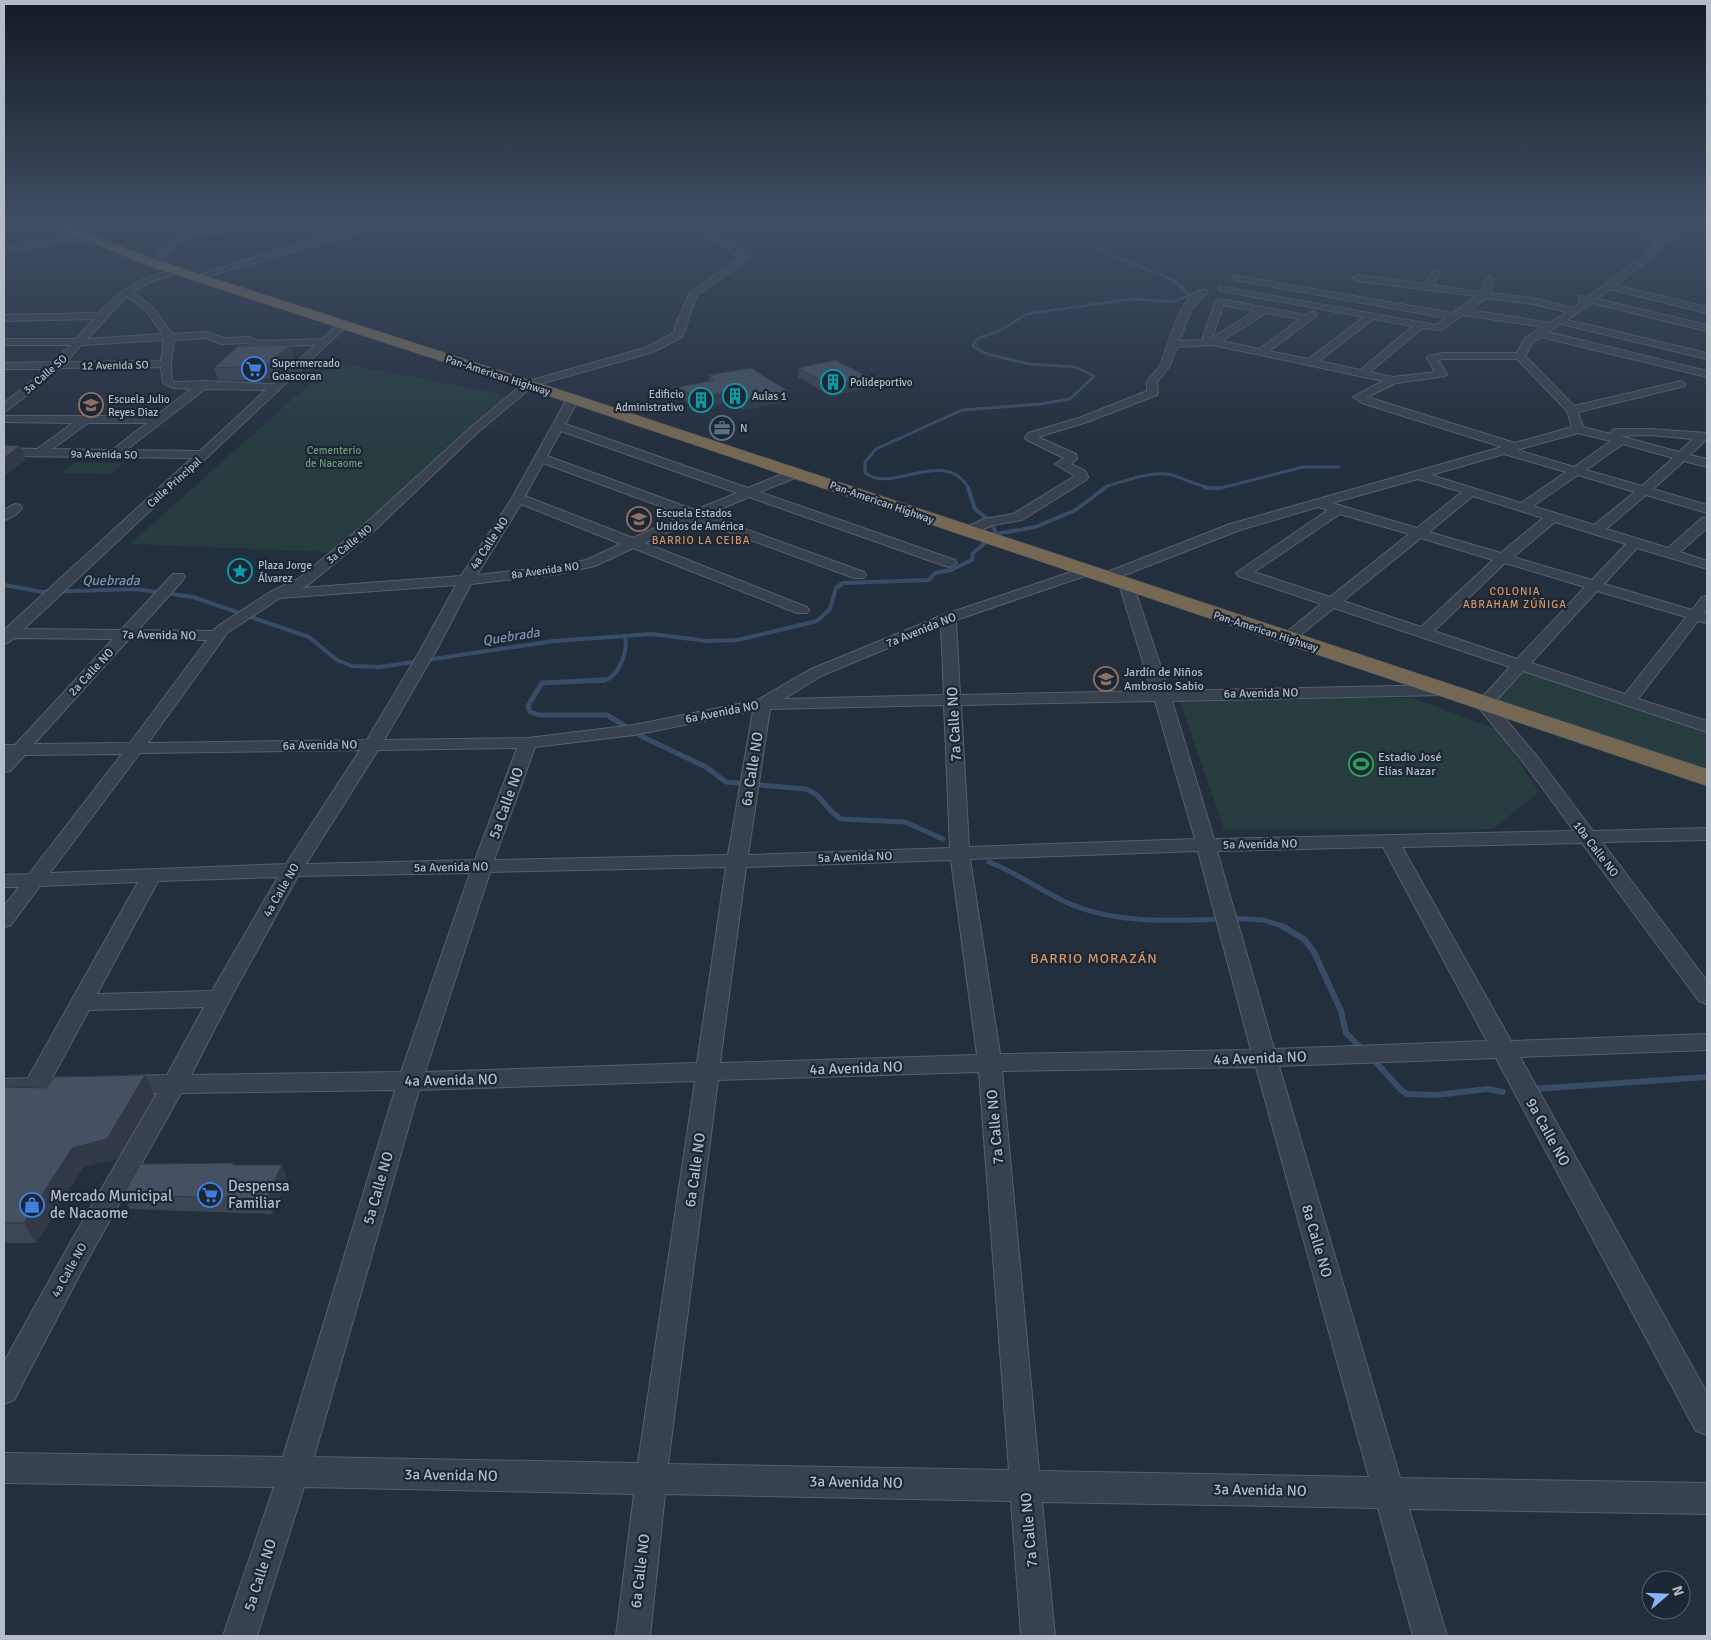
<svg xmlns="http://www.w3.org/2000/svg" width="1711" height="1640" viewBox="0 0 1711 1640" font-family="Signika,sans-serif">
  <style>
    .green { fill: #263c3f }
    .lines { fill: none; stroke-linecap: round; stroke-linejoin: round }
    .stream-far4 { stroke: #394c67; stroke-width: 2.5 }
    .stream-far3 { stroke: #394c67; stroke-width: 3 }
    .stream-far2 { stroke: #394c67; stroke-width: 4 }
    .stream-far1 { stroke: #394c67; stroke-width: 5 }
    .stream { stroke: #394c67; stroke-width: 6 }
    .minor-casing { stroke: #565f6c; stroke-width: 2 }
    .highway-casing { stroke: #434c59; stroke-width: 1 }
    .minor { fill: #38414e; fill-rule: evenodd }
    .highway { fill: #746855; fill-rule: evenodd }
    .wall { fill: #3b4654 }
    .shaded-wall { fill: #303945 }
    .building { fill: #455162; stroke: #303945 }
    .labels { text-anchor: middle; stroke-width: 4.5; stroke-linejoin: round; paint-order: stroke }
    .far-poi-label { font-size: 11px; fill: #b4bcc9; stroke: #1d2633; text-anchor: start }
    .far-street-label { font-size: 11px; fill: #b4bcc9; stroke: #1d2633 }
    .far-park-label { font-size: 11px; fill: #6b9a76; stroke: #1d2633 }
    .far-neighbourhood-label { font-size: 11px; letter-spacing: 1px; fill: #d59563; stroke: #1d2633 }
    .street-label { font-size: 12px; fill: #b4bcc9; stroke: #1d2633 }
    .poi-label { font-size: 12px; fill: #b4bcc9; stroke: #1d2633; text-anchor: start }
    .water-label { font-size: 14px; font-style: italic; fill: #7c92b1; stroke: #1d2633 }
    .neighbourhood-label { font-size: 14px; letter-spacing: 1px; fill: #d59563; stroke: #1d2633 }
    .near-street-label { font-size: 15px; fill: #b4bcc9; stroke: #1d2633 }
    .near-poi-label { font-size: 15px; fill: #b4bcc9; stroke: #1d2633; text-anchor: start }
  </style>
  <rect width="100%" height="100%" fill="#242f3e"/>
  <g class="green">
    <polygon points="334,362 507,395 333,552 130,544"/>
    <polygon points="75,462 124,463 111,474 60,473"/>
    <polygon points="1525,671 1707,733 1707,771 1497,700"/>
    <polygon points="1179,698 1412,698 1498,730 1539,792 1493,829 1224,829"/>
  </g>
  <g class="lines">
    <g class="stream-far4">
      <polyline points="1020,220 1042,227 1071,229"/>
      <path d="M979,338L1001,330L1025,315L1033,313L1132,299L1173,302L1190,295C1184,290 1179,283 1172,280C1140,264 1084,253 1065,220"/>
    </g>
    <g class="stream-far3">
      <path d="M969,489C949,451 903,484 876,478C872,477 868,475 865,473V462L876,449L962,410L1040,404L1070,399L1094,376L1076,367L1029,364L987,354L973,346L975,341L981,337"/>
      <path d="M1103,489L1107,486C1126,481 1152,470 1172,475C1188,480 1201,488 1217,489L1303,467H1339"/>
    </g>
    <g class="stream-far2">
      <polyline points="968,488 975,509 992,523 996,534"/>
      <polyline points="1205,488 1222,488"/>
      <polyline points="4,585 43,592 135,589 193,597 309,637 337,660 352,666 380,667 554,641 652,634 707,641 738,640 817,621 830,609 836,588 843,583 929,580 935,573 951,570 972,560 973,553 996,534 1035,527 1074,511 1105,488"/>
      <path d="M592,681C597,681 603,682 608,679C621,672 628,649 625,636"/>
    </g>
    <g class="stream-far1">
      <polyline points="605,680 542,683 528,706 530,712 539,715 607,715 643,737 706,767 726,782 806,789 817,795 832,812 841,819 905,822 943,839"/>
      <path d="M989,862C1018,873 1042,892 1070,904C1118,924 1171,921 1221,919"/>
      <polyline points="1229,918 1263,920 1286,927"/>
    </g>
    <g class="stream">
      <polyline points="1282,926 1304,939 1314,952 1341,1011 1346,1033 1362,1049"/>
      <polyline points="1372,1058 1400,1089 1407,1094 1436,1095 1488,1089 1503,1092"/>
      <polyline points="1534,1089 1707,1077"/>
    </g>
    <defs>
      <g id="minor">
        <polygon points="334,220 364,220 360,222 186,236 156,265 149,263 194,223 198,225 192,231"/>
        <polygon points="389,220 402,220 199,279 196,280 192,277 337,232"/>
        <path d="M706,220H714L712,230L750,258L697,295L682,337L653,352L533,386L478,432L375,530L308,585L301,588L461,576L512,498L567,399L573,396L579,399L565,424L748,488L792,470H800L802,473L800,476L760,492L955,560L957,563L950,567L945,566L749,497L707,515L864,572L866,575L864,578H854L696,520L645,543L807,607L809,610L807,613H797L633,548L595,566L558,574L471,584L437,649L384,740L528,738L634,725L758,700L809,670L943,615L1086,567L1091,568L1093,571L1091,574L956,620L960,695L1152,691L1119,584L1121,581H1131L1133,584L1169,691L1442,685L1448,687L1450,690L1448,693L1442,695L1172,701L1214,839L1574,831L1527,767L1476,704L1510,667L1334,608L1293,641H1283L1280,638L1283,635L1321,604L1238,576L1236,573L1328,510L1318,507L1240,530L1112,580H1102L1100,577L1102,574L1230,524L1502,447L1362,403L1353,397L1383,381L1213,345L1177,347L1169,367L1157,382L1158,393L1157,395L1087,422L1038,437L1076,454L1077,459L1071,464L1085,471L1088,477L1086,480L1022,520L993,525L969,535L964,534L962,531L964,528L984,519L1013,514L1075,476L1055,464L1064,458L1027,440L1025,438L1028,433L1079,418L1147,391V382C1150,377 1156,372 1159,367C1168,350 1181,286 1206,290L1208,292L1192,308L1179,341L1202,340L1215,302L1220,299L1306,315L1313,311L1316,312V316L1269,351L1308,359L1364,317L1222,291L1219,290V286L1436,325L1446,318L1236,280L1232,277L1233,275L1452,313L1477,296L1357,281L1353,278L1357,275L1425,284L1433,271L1436,270L1440,273L1433,285L1482,292L1486,279L1490,276L1494,279L1490,293L1533,298L1573,308L1583,301L1579,300V296L1588,297L1643,256L1657,242L1651,241L1622,220C1638,220 1648,235 1663,239L1698,220H1707L1663,246L1649,260L1615,285L1707,307V313L1610,289L1597,299L1707,325V331L1592,303L1567,320L1707,353V359L1561,324L1548,332L1707,371V377L1541,337L1533,342L1525,356L1574,406L1681,381L1686,384L1685,386L1578,412L1583,427L1611,434L1612,431L1616,429H1650L1707,433V439L1690,455L1707,459V467L1684,461L1653,489L1707,505V513L1646,495L1606,529L1668,548L1702,518L1707,517V528L1680,552L1707,561V569L1637,548L1604,584L1692,610L1702,597L1707,596V610L1704,613L1707,614V623L1698,621L1638,699L1707,721V732L1523,671L1493,704L1539,759L1593,831L1707,828V840L1602,842L1707,981V1004L1699,1001L1582,843L1402,847L1511,1041L1707,1034V1050L1520,1057L1707,1393V1435L1696,1431L1496,1058L1279,1066L1400,1478L1707,1483V1514L1409,1509L1447,1636H1413L1378,1508L1042,1502L1055,1636H1021L1011,1501L665,1494L650,1636H616L634,1494L304,1487L257,1636H223L274,1487L4,1483V1453L283,1457L395,1090L181,1093L87,1261L14,1400L4,1404V1362L69,1245L157,1093L124,1094L116,1091L112,1085L116,1079L124,1076L167,1075L204,1007L89,1010L52,1078L72,1077L80,1080L84,1086L80,1092L72,1095L4,1097V1079L28,1078L138,882L40,886L11,925L4,927V906L19,887H4V875L29,874L122,754L25,755L10,771L4,772V745H15L113,639L14,638L9,642L4,644V630L192,458L4,456V448L37,449L73,423L4,422V416H156L191,389L173,388L163,383L161,367L60,368L8,410L4,411V403L47,369H4V363L55,362L70,345H4V339H76L94,319L4,321V315L99,313C124,285 143,277 179,268L182,269V273L154,280L132,292L152,306L172,334L207,332L222,338L249,337L259,341L322,339L340,323H346L348,325L24,629L121,630L173,574H183L185,577L183,580L138,630L213,631L218,626L270,592L298,579L365,524L470,428L525,382L645,348L674,333L676,324L690,292L740,258L705,233ZM127,296L146,310L162,334L87,339ZM1487,298L1533,304L1567,312L1550,323L1470,310ZM1223,305L1255,311L1212,338ZM1266,313L1300,319L1259,349L1222,341ZM1463,315L1542,327L1525,338L1517,353H1443L1428,356L1427,358L1435,372L1393,377L1370,372L1422,328L1441,330ZM1373,319L1413,326L1360,370L1319,361ZM206,338L221,344L247,343L257,347L315,345L273,384L204,381L175,382L172,380L171,364L174,340ZM164,340L161,361L66,362L81,345ZM1443,359H1517L1567,411L1572,427L1515,443L1367,397L1396,383L1446,376L1447,374L1438,360ZM205,389L266,390L200,451L126,450ZM88,423H147L112,450L52,449ZM561,431L737,493L695,510L547,456ZM1578,433L1611,441L1574,467L1517,450ZM1650,435L1693,439L1679,452L1620,436ZM1623,444L1673,458L1642,486L1586,470ZM1504,454L1566,472L1521,503L1431,475ZM543,463L684,515L633,538L525,496ZM1578,475L1635,492L1594,525L1533,506ZM1418,479L1462,492L1417,528L1332,503ZM1473,496L1543,518L1501,553L1429,532ZM521,504L621,544L586,560L558,566L477,575ZM1340,514L1409,534L1330,597L1254,572ZM1555,522L1626,544L1592,580L1513,557ZM1421,538L1493,560L1421,627L1343,601ZM1505,563L1585,587L1517,659L1434,631ZM456,585L421,649L367,740L148,743L228,632L280,598ZM1597,591L1686,617L1625,694L1531,663ZM941,626L944,695L784,699L821,676ZM129,639L207,640L130,743L34,744ZM1155,701L1195,839L969,847L961,705ZM944,705L950,848L748,855L770,709ZM753,711L728,855L494,860L535,747L634,735ZM517,748L475,860L306,864L378,750ZM360,750L286,864L50,873L140,753ZM1383,847L1487,1041L1274,1049L1217,851ZM1198,851L1251,1050L1000,1054L970,859ZM951,860L977,1055L720,1063L746,867ZM726,867L697,1063L425,1072L490,872ZM470,873L401,1072L191,1075L230,999L298,876ZM278,877L212,991L97,994L158,881ZM1256,1067L1369,1477L1039,1471L1002,1071ZM979,1072L1009,1470L668,1464L718,1080ZM695,1081L638,1463L314,1457L419,1090Z"/>
        <polygon points="86,235 90,237 89,239 4,251 4,247"/>
        <path d="M15,504L20,505L22,508C18,514 10,519 4,520V510Z"/>
      </g>
      <polygon id="highway" points="55,220 67,220 76,229 157,260 579,396 1707,769 1707,786 567,402 149,266 68,233"/>
    </defs>
    <use href="#minor" class="minor-casing"/>
    <use href="#highway" class="highway-casing"/>
    <use href="#minor" class="minor"/>
    <use href="#highway" class="highway"/>
  </g>
  <g class="wall">
    <polygon points="294,357 268,379 218,381 214,368"/>
    <polygon points="798,368 869,377 869,387 831,396 798,377"/>
    <polygon points="709,375 788,391 788,401 744,410 732,401 696,409 680,397 679,387 709,381"/>
    <polygon points="4,1087 154,1095 117,1159 83,1167 36,1243 4,1243"/>
    <polygon points="234,1163 235,1165 288,1180 272,1214 130,1209 123,1195"/>
  </g>
  <g class="shaded-wall">
    <polygon points="291,345 294,357 268,379 265,366"/>
    <polygon points="869,377 869,387 831,396 831,386"/>
    <polygon points="731,391 732,401 696,409 695,398"/>
    <polygon points="788,391 788,401 744,410 744,400"/>
    <polygon points="20,446 26,460 4,476 4,458"/>
    <polygon points="145,1075 154,1095 117,1159 83,1167 36,1243 24,1223 72,1148"/>
    <polygon points="282,1165 288,1180 272,1214 266,1199"/>
  </g>
  <g class="building">
    <polygon points="291,345 265,366 214,368 238,346"/>
    <polygon points="835,360 869,377 831,386 798,368"/>
    <polygon points="751,368 788,391 744,400 731,391 695,398 679,387 715,380 709,375"/>
    <polygon points="4,445 20,446 4,458"/>
    <polygon points="145,1075 107,1139 72,1148 24,1223 4,1223 4,1087 46,1088 54,1077"/>
    <polygon points="234,1163 232,1165 282,1165 266,1199 123,1195 140,1164"/>
  </g>
  <linearGradient id="sky" x2="0" y2="1"><stop stop-color="#141a22"/><stop offset="0.49" stop-color="#3f4d63"/><stop offset="1" stop-color="#3f4d63" stop-opacity="0"/></linearGradient>
  <rect width="1711" height="449" fill="url(#sky)"/>
  <defs>
    <symbol id="supermarket-ring" viewBox="-11 -11 22 22"><circle r="9.5" fill="#1d2633" stroke="#3f7fe0" stroke-width="1.5"/><path d="M-6-5.5h2.5l.6 2H6L4.5 2H-2.5L-4.4-4H-6ZM-1.5 3.2a1.3 1.3 0 1 0 .1 0ZM3 3.2a1.3 1.3 0 1 0 .1 0Z" fill="#3f7fe0"/></symbol>
    <symbol id="building-ring" viewBox="-11 -11 22 22"><circle r="9.5" fill="#1d2633" stroke="#0f9aa8" stroke-width="1.5"/><path d="M-4-6H4V6H1V3H-1V6H-4ZM-2.5-4.3h1.7v1.8h-1.7ZM.8-4.3h1.7v1.8H.8ZM-2.5-1h1.7V.8h-1.7ZM.8-1h1.7V.8H.8Z" fill="#0f9aa8"/></symbol>
    <symbol id="school-ring" viewBox="-11 -11 22 22"><circle r="9.5" fill="#1d2633" stroke="#8d6e63" stroke-width="1.5"/><path d="M0-5L7-2L0 1L-7-2ZM-4 1L0 2.5L4 1V4Q0 6-4 4Z" fill="#8d6e63"/></symbol>
    <symbol id="office-ring" viewBox="-11 -11 22 22"><circle r="9.5" fill="#1d2633" stroke="#5c6f8a" stroke-width="1.5"/><path d="M-6-3h4V-5.5h4V-3h4V5H-6ZM-1-4.5V-3h2v-1.5ZM-6 0V1H6V0Z" fill="#5c6f8a"/></symbol>
    <symbol id="sight-ring" viewBox="-11 -11 22 22"><circle r="9.5" fill="#1d2633" stroke="#0f9aa8" stroke-width="1.5"/><path d="M0-6L1.8-2.2L6-1.7L2.9 1.2L3.7 5.4L0 3.3L-3.7 5.4L-2.9 1.2L-6-1.7L-1.8-2.2Z" fill="#0f9aa8"/></symbol>
    <symbol id="stadium-ring" viewBox="-11 -11 22 22"><circle r="9.5" fill="#1d2633" stroke="#2e9e5b" stroke-width="1.5"/><path d="M0-5a6.5 5 0 1 0 0 10a6.5 5 0 1 0 0-10ZM-3.5-1.8h7v3.6h-7Z" fill="#2e9e5b"/></symbol>
    <symbol id="shop-ring" viewBox="-11 -11 22 22"><circle r="9.5" fill="#1d2633" stroke="#3f7fe0" stroke-width="1.5"/><path d="M-5-2.5h2.3a2.7 3.5 0 0 1 5.4 0H5L5.5 6h-11ZM-1.5-2.5h3a1.5 2.3 0 0 0-3 0Z" fill="#3f7fe0"/></symbol>
  </defs>
  <g fill-rule="evenodd">
    <use href="#supermarket-ring" x="240" y="355" width="28" height="28"/>
    <use href="#building-ring" x="819" y="368" width="28" height="28"/>
    <use href="#building-ring" x="721" y="382" width="28" height="28"/>
    <use href="#building-ring" x="687" y="386" width="28" height="28"/>
    <use href="#school-ring" x="77" y="391" width="28" height="28"/>
    <use href="#office-ring" x="708" y="414" width="28" height="28"/>
    <use href="#school-ring" x="625" y="505" width="28" height="28"/>
    <use href="#sight-ring" x="226" y="557" width="28" height="28"/>
    <use href="#school-ring" x="1092" y="665" width="28" height="28"/>
    <use href="#stadium-ring" x="1347" y="750" width="28" height="28"/>
    <use href="#supermarket-ring" x="196" y="1181" width="28" height="28"/>
    <use href="#shop-ring" x="18" y="1191" width="28" height="28"/>
  </g>
  <g class="labels">
    <g class="far-poi-label">
      <text x="272" y="367">Supermercado<tspan x="272" dy="13">Goascoran</tspan></text>
      <text x="850" y="386">Polideportivo</text>
      <text x="684" y="398" text-anchor="end">Edificio<tspan x="684" dy="13">Administrativo</tspan></text>
      <text x="752" y="400">Aulas 1</text>
      <text x="108" y="403">Escuela Julio<tspan x="108" dy="13">Reyes Diaz</tspan></text>
      <text x="740" y="432">N</text>
      <text x="656" y="517">Escuela Estados<tspan x="656" dy="13">Unidos de América</tspan></text>
      <text x="258" y="569">Plaza Jorge<tspan x="258" dy="13">Álvarez</tspan></text>
    </g>
    <g class="far-street-label">
      <text transform="translate(115 365) rotate(-1)" y="4">12 Avenida SO</text>
      <text transform="translate(45 374) rotate(-41)" y="4">3a Calle SO</text>
      <text transform="translate(498 375) rotate(18)" y="4">Pan-American Highway</text>
      <text transform="translate(104 454) rotate(1)" y="4">9a Avenida SO</text>
      <text transform="translate(174 482) rotate(-42)" y="4">Calle Principal</text>
      <text transform="translate(882 502) rotate(19)" y="4">Pan-American Highway</text>
      <text transform="translate(349 544) rotate(-39)" y="4">3a Calle NO</text>
      <text transform="translate(545 570) rotate(-8)" y="4">8a Avenida NO</text>
      <text transform="translate(1266 631) rotate(18)" y="4">Pan-American Highway</text>
    </g>
    <g class="far-park-label">
      <text x="334" y="454">Cementerio<tspan x="334" dy="13">de Nacaome</tspan></text>
    </g>
    <g class="far-neighbourhood-label">
      <text x="701" y="544">BARRIO LA CEIBA</text>
      <text x="1515" y="595">COLONIA<tspan x="1515" dy="13">ABRAHAM ZÚÑIGA</tspan></text>
    </g>
    <g class="street-label">
      <text transform="translate(489 543) rotate(-57)" y="4">4a Calle NO</text>
      <text transform="translate(921 630) rotate(-22)" y="4">7a Avenida NO</text>
      <text transform="translate(159 635) rotate(1)" y="4">7a Avenida NO</text>
      <text transform="translate(91 672) rotate(-47)" y="4">2a Calle NO</text>
      <text transform="translate(1261 693) rotate(-1)" y="4">6a Avenida NO</text>
      <text transform="translate(722 712) rotate(-11)" y="4">6a Avenida NO</text>
      <text transform="translate(320 745) rotate(-1)" y="4">6a Avenida NO</text>
      <text transform="translate(1260 844) rotate(-1)" y="4">5a Avenida NO</text>
      <text transform="translate(1596 849) rotate(53)" y="4">10a Calle NO</text>
      <text transform="translate(855 857) rotate(-2)" y="4">5a Avenida NO</text>
      <text transform="translate(451 867) rotate(-1)" y="4">5a Avenida NO</text>
      <text transform="translate(281 890) rotate(-60)" y="4">4a Calle NO</text>
      <text transform="translate(69 1270) rotate(-61)" y="4">4a Calle NO</text>
    </g>
    <g class="poi-label">
      <text x="1124" y="676">Jardín de Niños<tspan x="1124" dy="14">Ambrosio Sabio</tspan></text>
      <text x="1378" y="761">Estadio José<tspan x="1378" dy="14">Elías Nazar</tspan></text>
    </g>
    <g class="water-label">
      <text x="111" y="585">Quebrada</text>
      <text transform="translate(511 636) rotate(-9)" y="5">Quebrada</text>
    </g>
    <g class="neighbourhood-label">
      <text x="1094" y="963">BARRIO MORAZÁN</text>
    </g>
    <g class="near-street-label">
      <text transform="translate(954 724) rotate(-93)" y="5">7a Calle NO</text>
      <text transform="translate(752 769) rotate(-81)" y="5">6a Calle NO</text>
      <text transform="translate(506 803) rotate(-70)" y="5">5a Calle NO</text>
      <text transform="translate(1260 1058) rotate(-2)" y="5">4a Avenida NO</text>
      <text transform="translate(856 1068) rotate(-2)" y="5">4a Avenida NO</text>
      <text transform="translate(451 1080) rotate(-1)" y="5">4a Avenida NO</text>
      <text transform="translate(995 1127) rotate(-95)" y="5">7a Calle NO</text>
      <text transform="translate(1548 1132) rotate(61)" y="5">9a Calle NO</text>
      <text transform="translate(695 1170) rotate(-82)" y="5">6a Calle NO</text>
      <text transform="translate(378 1188) rotate(-74)" y="5">5a Calle NO</text>
      <text transform="translate(1317 1241) rotate(74)" y="5">8a Calle NO</text>
      <text transform="translate(451 1475) rotate(1)" y="5">3a Avenida NO</text>
      <text transform="translate(856 1482) rotate(1)" y="5">3a Avenida NO</text>
      <text transform="translate(1260 1490) rotate(1)" y="5">3a Avenida NO</text>
      <text transform="translate(1029 1530) rotate(-95)" y="5">7a Calle NO</text>
      <text transform="translate(640 1571) rotate(-83)" y="5">6a Calle NO</text>
      <text transform="translate(260 1575) rotate(-72)" y="5">5a Calle NO</text>
    </g>
    <g class="near-poi-label">
      <text x="228" y="1191">Despensa<tspan x="228" dy="17">Familiar</tspan></text>
      <text x="50" y="1201">Mercado Municipal<tspan x="50" dy="17">de Nacaome</tspan></text>
    </g>
  </g>
  <rect width="1711" height="1640" fill="none" stroke="#b4bcc9" stroke-width="10"/>
  <g transform="translate(1666 1595) rotate(71)"><circle r="24" fill="#1d2633" stroke="#59626f"/>
  <path d="M0-4L9 19L0 12L-9 19Z" fill="#8ab4f8"/>
  <text y="-8" font-size="14" font-weight="bold" text-anchor="middle" fill="#b4bcc9">N</text>
  </g>
</svg>
